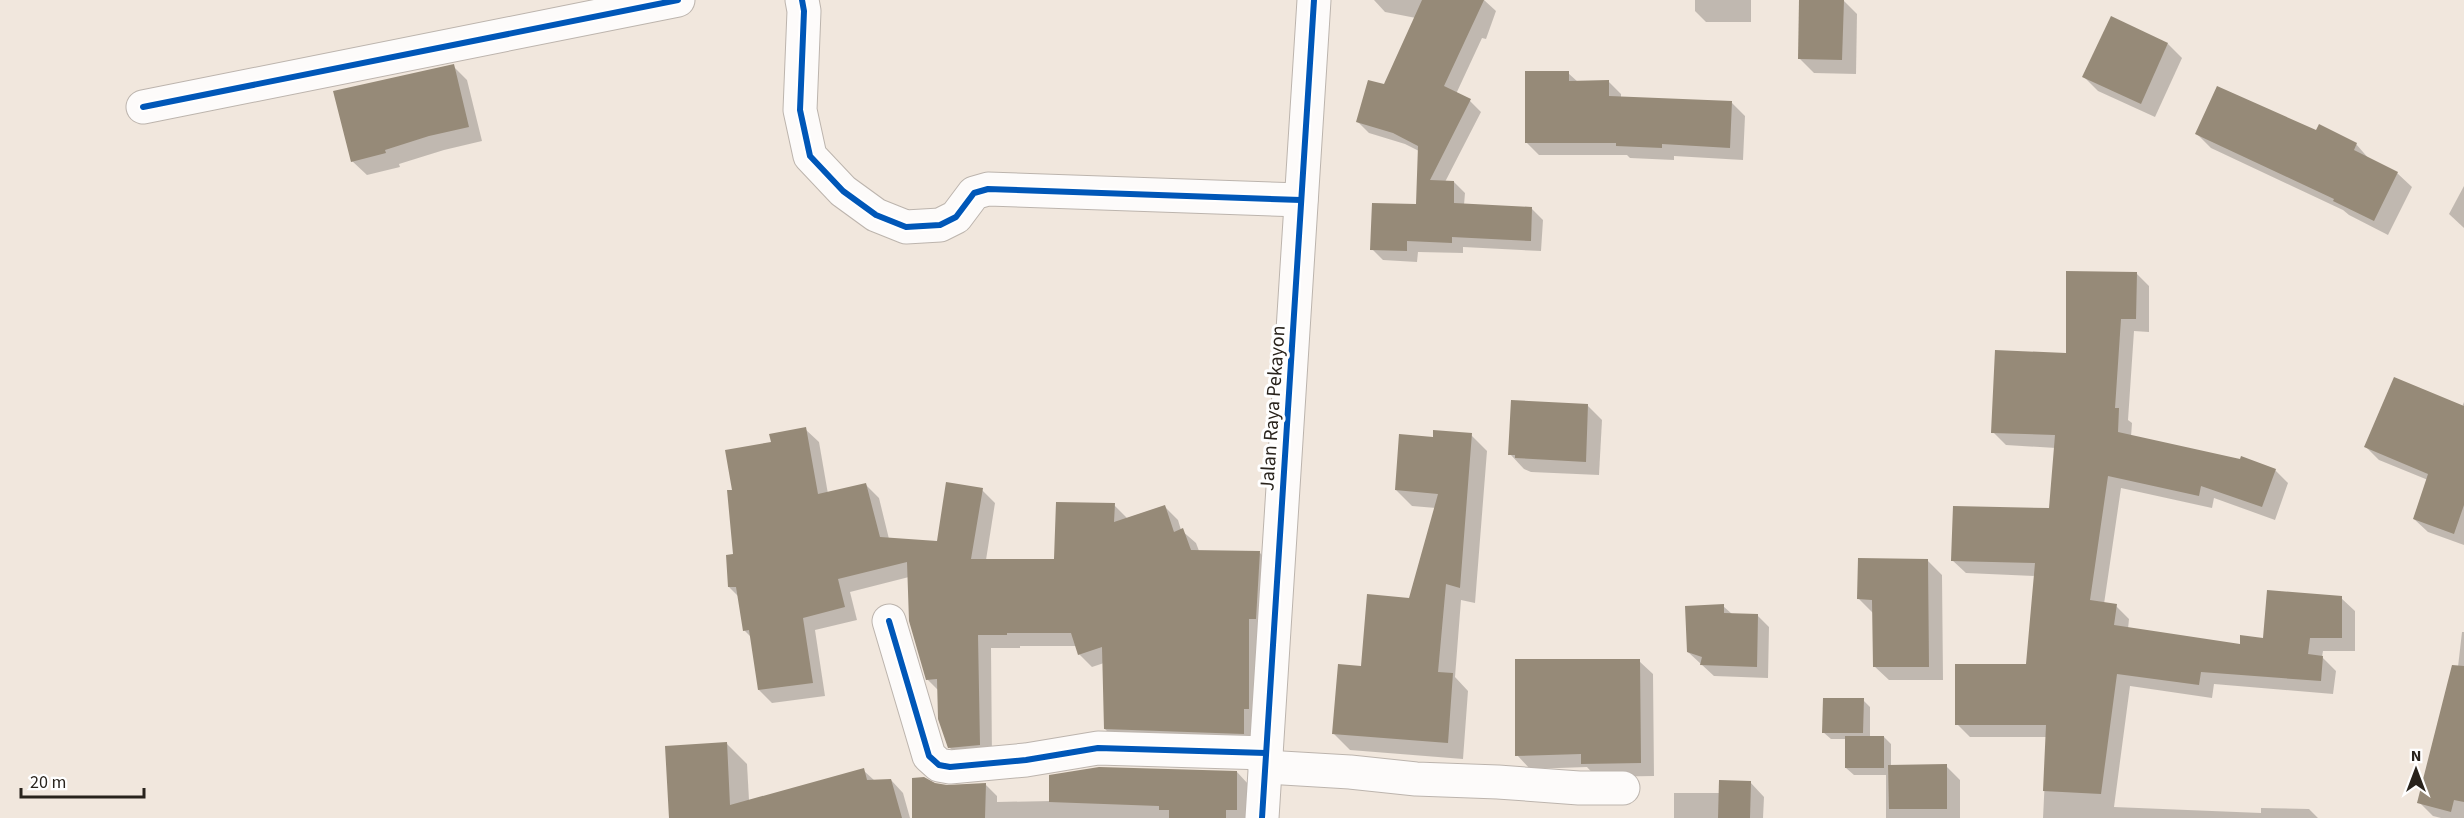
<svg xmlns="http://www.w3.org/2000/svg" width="2464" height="818" viewBox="0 0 2464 818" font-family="'Source Sans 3',sans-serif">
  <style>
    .shadow { fill: #0003 }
    .building { fill: #968a78 }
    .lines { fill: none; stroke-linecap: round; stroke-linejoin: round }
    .minor-casing { stroke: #bcb4ad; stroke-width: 35 }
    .minor { stroke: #fdfbfa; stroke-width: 33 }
    .cycleway-casing { stroke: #fff; stroke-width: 10 }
    .cycleway { stroke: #0057b8; stroke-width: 6 }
    .labels { text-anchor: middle; stroke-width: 6; stroke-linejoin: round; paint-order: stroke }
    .street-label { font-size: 20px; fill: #29231c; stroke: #fff }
  </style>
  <rect width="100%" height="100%" fill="#f1e7dd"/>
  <g class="shadow">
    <polygon points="1374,0 1484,0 1496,11 1486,39 1482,38 1456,94 1470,101 1481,112 1445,182 1454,182 1465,193 1464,205 1532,209 1543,220 1541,251 1463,247 1463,253 1418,252 1417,262 1383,260 1372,249 1418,205 1419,151 1405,144 1369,133 1358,122 1385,86 1416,18 1385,12"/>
    <polygon points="1695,0 1751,0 1751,22 1706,22 1695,11"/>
    <polygon points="1801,0 1843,0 1857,14 1856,74 1814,73 1800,59"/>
    <polygon points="2168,44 2182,58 2155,117 2098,91 2084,77"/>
    <polygon points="453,66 467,80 482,141 444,150 399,164 400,167 367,175 352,161"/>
    <polygon points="1568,73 1578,82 1608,81 1621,94 1621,98 1732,103 1745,116 1743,160 1674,156 1674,160 1630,158 1627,155 1539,155 1526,142"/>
    <polygon points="2317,132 2356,144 2370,160 2397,173 2412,187 2388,235 2349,215 2343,210 2211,148 2197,134"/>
    <polygon points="2464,186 2464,228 2449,214"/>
    <polygon points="2136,273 2149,286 2149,332 2134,331 2128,420 2132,423 2131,437 2275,470 2288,483 2275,520 2214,498 2212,508 2121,488 2104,604 2116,606 2129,619 2128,629 2241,645 2264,639 2341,598 2355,611 2355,651 2323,651 2322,657 2336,671 2333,694 2214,684 2212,698 2130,686 2114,807 2261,813 2261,808 2309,809 2318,818 2043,818 2047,737 1970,737 1957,724 2028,666 2036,576 1966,573 1952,560 2051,510 2056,448 2006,445 1993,432 2068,355"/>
    <polygon points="2464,402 2464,545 2428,532 2414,519 2428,480 2379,460 2366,447 2462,407"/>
    <polygon points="1587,405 1602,420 1599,475 1531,472 1524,469 1510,454"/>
    <polygon points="805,429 819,442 828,494 866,485 879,498 889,539 938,542 982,490 995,503 986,560 1055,560 1114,505 1128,519 1165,507 1178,520 1181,530 1196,543 1199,551 1260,553 1273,566 1256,746 1118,742 1105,729 1104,663 1092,667 1079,654 1076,646 1020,646 1020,648 991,648 992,758 962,760 949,747 938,690 927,679 909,577 850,592 857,620 815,630 825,696 772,703 759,690 751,637 744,630 739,597 729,587 735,556 734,491 773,444"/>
    <polygon points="1471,435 1487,451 1475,603 1461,600 1455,677 1468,691 1463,759 1350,750 1334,734 1362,667 1410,600 1436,508 1412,506 1396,490 1434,438"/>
    <polygon points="1927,560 1942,575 1943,680 1889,680 1874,666 1874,614 1859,599"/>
    <polygon points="1723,606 1732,614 1757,615 1769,627 1768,678 1714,676 1688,652"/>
    <polygon points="2462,632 2464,632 2464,818 2441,818 2433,816 2419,802 2452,719"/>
    <polygon points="1639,661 1653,674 1654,776 1596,777 1587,767 1530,769 1517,755"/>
    <polygon points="1863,700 1870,707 1870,737 1884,737 1891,744 1891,766 1946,766 1960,780 1960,818 1886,818 1886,775 1854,775 1846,768 1846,739 1831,739 1823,732"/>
    <polygon points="727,744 747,764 750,818 670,818"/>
    <polygon points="863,770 875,781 891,780 903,793 910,818 784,818"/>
    <polygon points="1237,772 1249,785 1249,818 914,818 935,785 947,787 985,784 997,796 997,802 1051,801"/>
    <polygon points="1750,782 1764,797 1763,818 1674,818 1674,793 1721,793"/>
  </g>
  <g class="building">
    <polygon points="1422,0 1484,0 1444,86 1471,99 1430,180 1454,181 1454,203 1532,207 1531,241 1452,237 1452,243 1407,241 1407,251 1370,250 1372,203 1416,204 1418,146 1393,133 1356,122 1368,80 1384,84"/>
    <polygon points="1799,0 1844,0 1842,60 1798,59"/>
    <polygon points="2111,16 2168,43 2141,104 2082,77"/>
    <polygon points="454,64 469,127 429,136 385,150 386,153 351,162 333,91"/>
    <polygon points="1525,71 1569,71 1569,81 1609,80 1609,96 1732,101 1730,148 1662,144 1662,148 1616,146 1616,143 1525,143"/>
    <polygon points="2217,86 2316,130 2319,124 2357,143 2354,150 2398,172 2374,221 2333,201 2334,199 2195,134"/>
    <polygon points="2066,271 2137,272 2136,319 2121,319 2115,408 2119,408 2118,432 2240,459 2241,456 2276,469 2262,507 2201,486 2199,496 2108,476 2090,600 2117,604 2114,625 2240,644 2240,635 2263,638 2267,590 2342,596 2342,638 2310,638 2308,654 2323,656 2321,681 2201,672 2199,685 2117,674 2101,794 2043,791 2046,725 1955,725 1955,664 2026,664 2035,563 1951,561 1953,506 2049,508 2055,435 1991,433 1995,350 2066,353"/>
    <polygon points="2394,377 2464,406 2464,505 2454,534 2413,519 2428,474 2364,447"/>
    <polygon points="1511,400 1588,404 1586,462 1515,458 1515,455 1508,455"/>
    <polygon points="806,427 818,494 866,483 880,537 937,541 946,482 983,488 971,559 1054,559 1056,502 1115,503 1114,522 1165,505 1174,532 1183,528 1191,550 1260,551 1256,619 1249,619 1249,709 1244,709 1244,734 1104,729 1102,647 1078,655 1071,633 1007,633 1007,635 978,635 980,745 948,748 938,719 937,679 926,680 909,621 907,562 838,579 845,607 803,618 813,683 758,690 749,630 743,631 736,587 728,587 726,555 733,554 727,490 732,490 725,450 771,442 769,434"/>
    <polygon points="1433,430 1472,433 1460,588 1446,584 1438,672 1453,673 1448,743 1332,734 1338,664 1361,666 1367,594 1409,598 1438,494 1395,490 1399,434 1433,437"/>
    <polygon points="1858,558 1928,559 1929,667 1873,667 1872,600 1857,599"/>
    <polygon points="1724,604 1724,613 1758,614 1757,667 1700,665 1702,657 1687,652 1685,606"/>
    <polygon points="1515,659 1640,659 1641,763 1581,764 1581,754 1515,756"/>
    <polygon points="2452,665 2464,666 2464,802 2454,800 2451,812 2417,803"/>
    <polygon points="1823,698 1864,698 1863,733 1822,733"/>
    <rect x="1845" y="736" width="39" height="32"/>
    <polygon points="727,742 730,805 864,768 867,780 891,779 902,818 669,818 665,746"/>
    <polygon points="1947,764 1947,809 1889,809 1888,765"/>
    <polygon points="1099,767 1237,771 1237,810 1226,810 1226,818 1169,818 1169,810 1159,810 1159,806 1049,802 1049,775"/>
    <polygon points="924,777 935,783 947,785 986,783 985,818 912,818 912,778"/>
    <polygon points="1719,780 1751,781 1750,818 1718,818"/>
  </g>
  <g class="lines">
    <defs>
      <g id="minor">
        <polyline points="802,0 804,11 800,110 810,156 843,191 876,215 906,227 940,225 956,217 974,193 988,189 1301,200"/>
        <polyline points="143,107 678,0"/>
        <polyline points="889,621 929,756 939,765 950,767 1026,760 1098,748 1266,753"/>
        <polyline points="1265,767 1350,772 1416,779 1498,782 1579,788 1623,788"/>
        <polyline points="1262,818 1314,0"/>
      </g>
    </defs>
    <use href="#minor" class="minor-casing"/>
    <use href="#minor" class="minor"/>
    <defs>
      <g id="cycleway">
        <polyline points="802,0 804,11 800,110 810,156 843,191 876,215 906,227 940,225 956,217 974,193 988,189 1301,200"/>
        <polyline points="143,107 678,0"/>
        <polyline points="889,621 929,756 939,765 950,767 1026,760 1098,748 1266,753"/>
        <polyline points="1262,818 1314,0"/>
      </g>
    </defs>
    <use href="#cycleway" class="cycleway-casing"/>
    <use href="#cycleway" class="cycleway"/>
  </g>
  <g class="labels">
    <g class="street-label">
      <text transform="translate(1272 408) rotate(-86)" y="7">Jalan Raya Pekayon</text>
    </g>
  </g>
  <g transform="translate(2416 770)" stroke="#ffffff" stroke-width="4.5" paint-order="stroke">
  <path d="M0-4.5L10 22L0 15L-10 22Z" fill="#29231c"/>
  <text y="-9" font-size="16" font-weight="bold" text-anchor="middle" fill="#29231c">N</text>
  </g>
  <path d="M21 788v9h123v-9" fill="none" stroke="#29231c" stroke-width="3"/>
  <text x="30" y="788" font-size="18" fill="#29231c" stroke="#ffffff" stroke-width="4.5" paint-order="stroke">20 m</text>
</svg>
